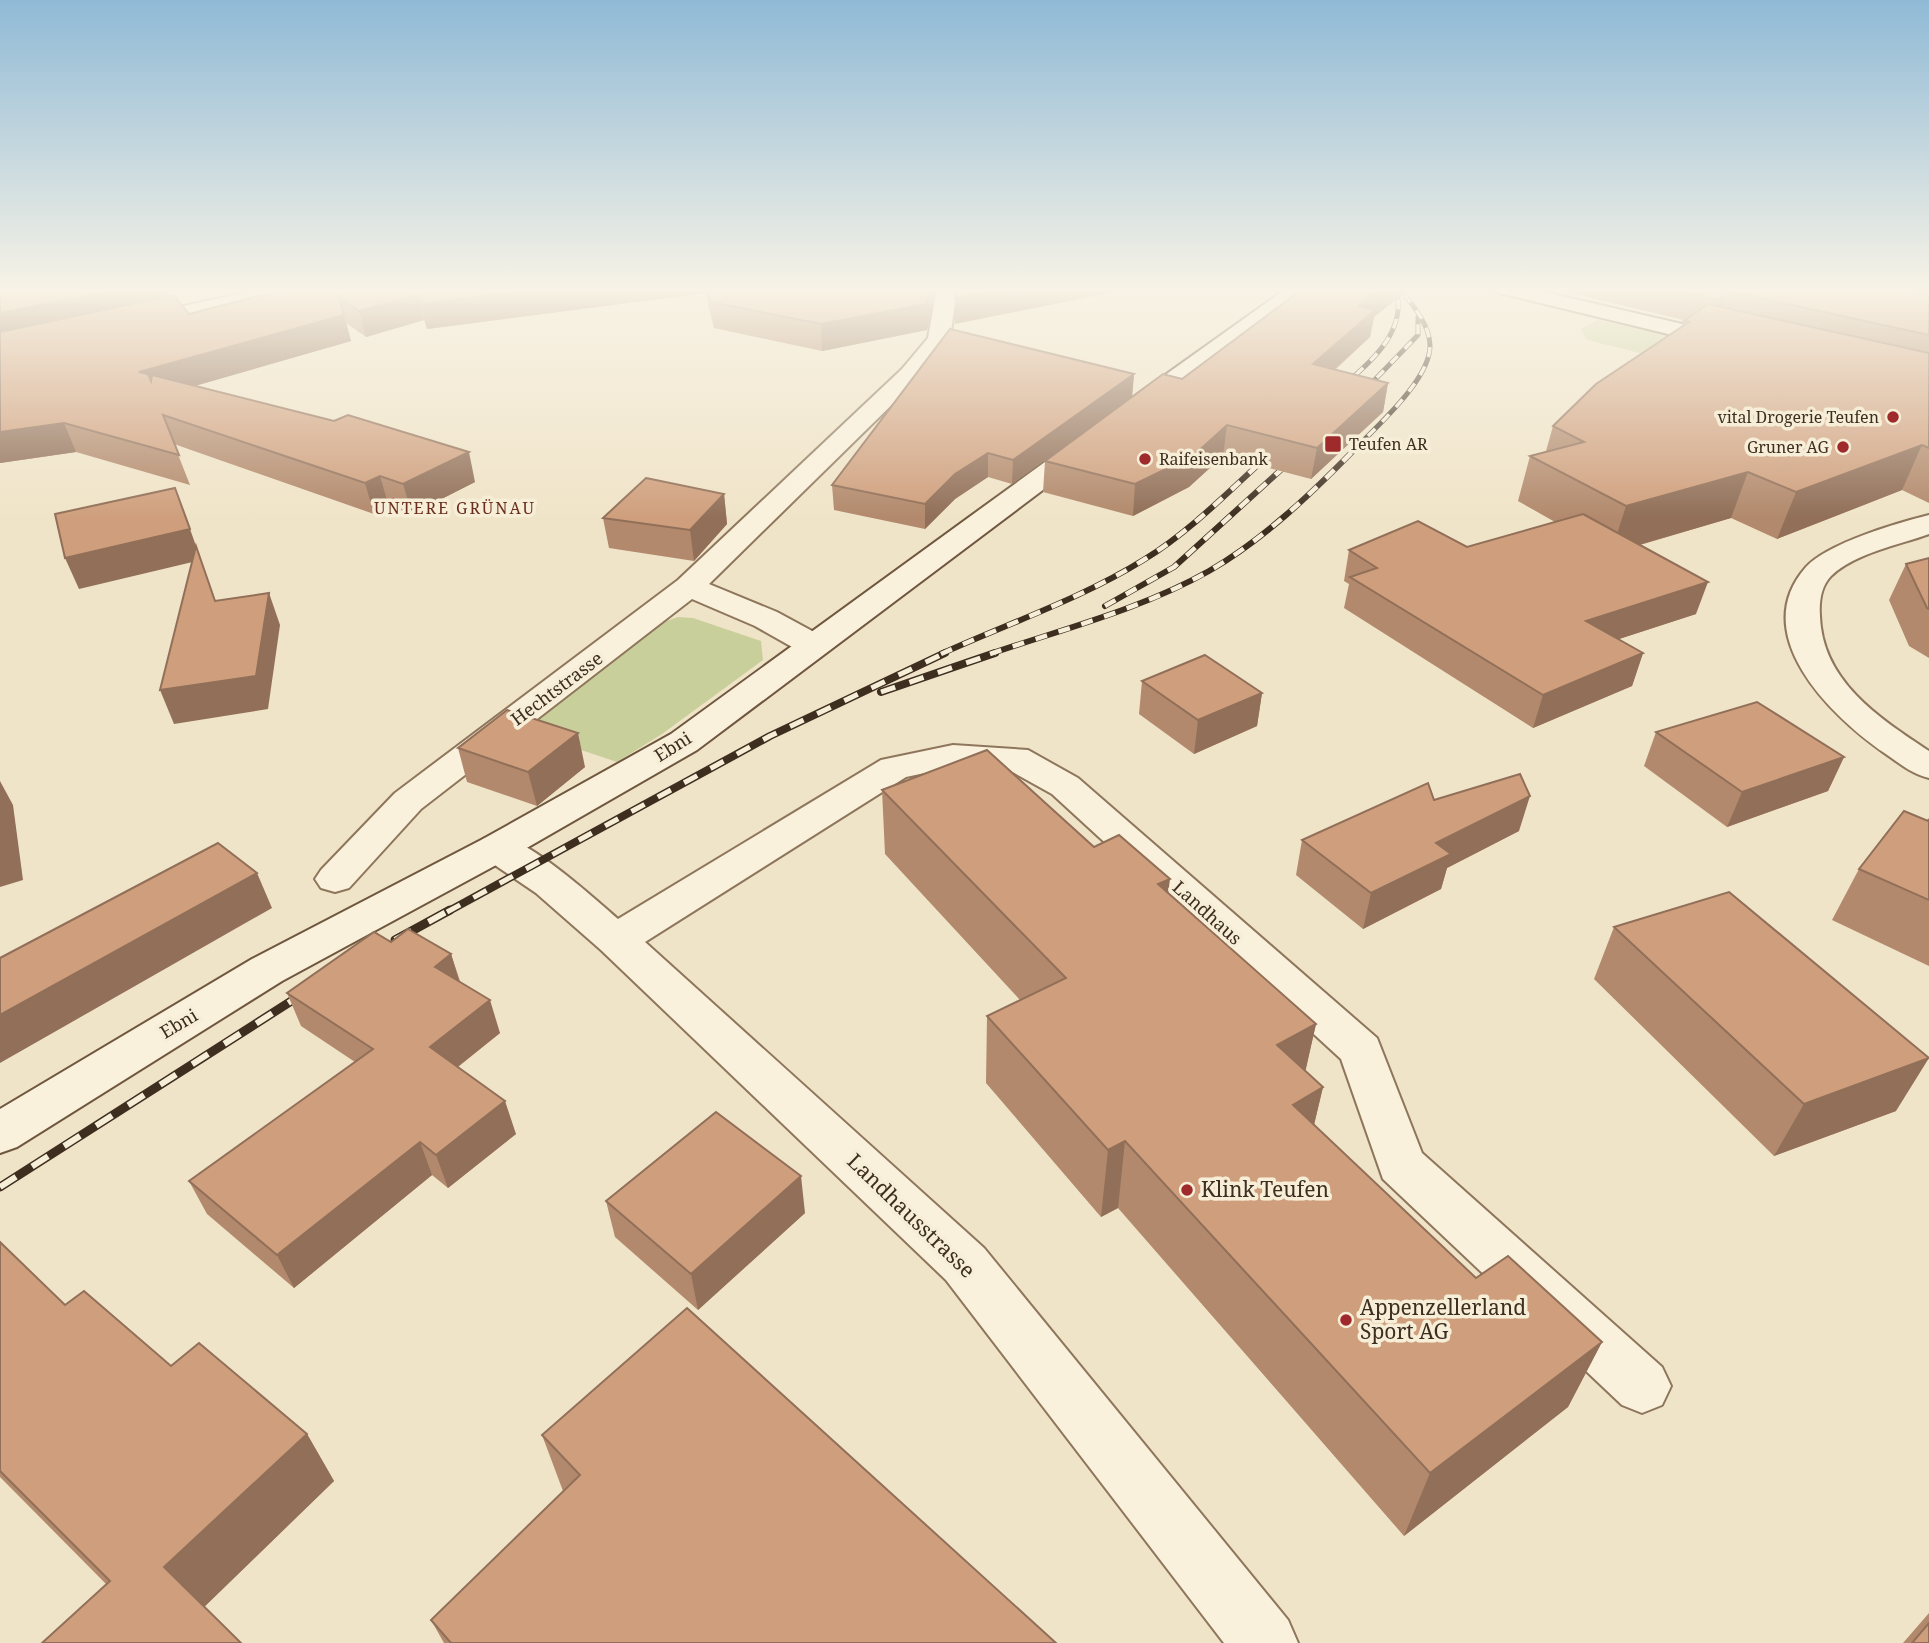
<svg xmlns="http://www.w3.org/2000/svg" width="1929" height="1643" viewBox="0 0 1929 1643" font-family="'Noto Serif',serif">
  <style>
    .green { fill: #c9cf9b }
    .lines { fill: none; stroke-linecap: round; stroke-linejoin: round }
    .street-casing { stroke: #8d765c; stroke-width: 4 }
    .secondary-casing { stroke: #6f573f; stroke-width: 4 }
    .street { fill: #faf1dc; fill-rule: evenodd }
    .secondary { fill: #faf1dc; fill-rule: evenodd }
    .rail-far3-casing { stroke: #3d2e20; stroke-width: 5 }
    .rail-far2-casing { stroke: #3d2e20; stroke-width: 6 }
    .rail-far1-casing { stroke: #3d2e20; stroke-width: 8 }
    .rail-casing { stroke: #3d2e20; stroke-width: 9 }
    .rail-far3 { stroke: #f7eed8; stroke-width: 3.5; stroke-dasharray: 10; stroke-linecap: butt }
    .rail-far2 { stroke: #f7eed8; stroke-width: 4.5; stroke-dasharray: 12; stroke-linecap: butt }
    .rail-far1 { stroke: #f7eed8; stroke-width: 5; stroke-dasharray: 15; stroke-linecap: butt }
    .rail { stroke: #f7eed8; stroke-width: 6; stroke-dasharray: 19; stroke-linecap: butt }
    .wall { fill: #b2896c }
    .shaded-wall { fill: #916f58 }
    .building { fill: #cf9f7d; stroke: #916f58; stroke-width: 2 }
    .poi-dot { fill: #9e2a2b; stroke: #f7eed8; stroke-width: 2.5 }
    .labels { text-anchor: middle; stroke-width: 7; stroke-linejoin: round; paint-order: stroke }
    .far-poi-label { font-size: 16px; fill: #3d2e20; stroke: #f7eed8; text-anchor: end }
    .far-neighbourhood-label { font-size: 16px; letter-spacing: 2px; fill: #6b2e1e; stroke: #f7eed8 }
    .street-label { font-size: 18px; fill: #3d2e20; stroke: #f7eed8 }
    .near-poi-label { font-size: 21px; fill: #3d2e20; stroke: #f7eed8; text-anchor: start }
    .near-street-label { font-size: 21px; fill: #3d2e20; stroke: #f7eed8 }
  </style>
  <rect width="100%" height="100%" fill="#f0e4c8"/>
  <g class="green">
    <polygon points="1597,320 1693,341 1664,359 1587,340 1581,329"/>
    <polygon points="693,618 761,641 763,660 662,734 617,762 524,731 661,623 678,617"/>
  </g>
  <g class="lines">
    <defs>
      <g id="street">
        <polygon points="267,288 303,288 293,294 136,330 125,323 128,318"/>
        <polygon points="937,288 957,288 950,339 918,379 709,584 777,612 825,638 829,645 825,652 813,655 801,652 755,626 692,599 421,809 349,888 335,892 321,888 315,879 321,870 395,793 678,580 902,369 928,338"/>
        <path d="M1929,515V534C1899,545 1855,553 1831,576C1821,586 1819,602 1820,616C1822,681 1879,718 1929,751V778C1911,774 1898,762 1883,752C1830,715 1747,634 1806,567C1828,543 1897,523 1929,515Z"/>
        <path d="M953,745L1028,750L1078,778L1377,1038L1422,1153L1662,1367L1671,1386L1662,1405L1642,1413L1622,1405L1383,1179L1341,1059L1052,794L1007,769L953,767L906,777L645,942L984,1248L1288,1620L1298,1643H1224L946,1280L601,950L536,893L483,857L477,848L483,839C488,838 494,835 499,836C529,839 594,898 618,919L881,760Z"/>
      </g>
      <g id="secondary">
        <polygon points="1287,288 1310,288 1144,413 1126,413 1123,408 1126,403"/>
        <polygon points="1492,288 1527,288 1738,337 1741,342 1730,349 1495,292"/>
        <polygon points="1087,436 1096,438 1100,444 1096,450 697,750 511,857 282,981 17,1147 0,1153 0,1109 252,959 483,839 671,734 1078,438"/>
      </g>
    </defs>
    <use href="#street" class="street-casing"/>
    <use href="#secondary" class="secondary-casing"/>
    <use href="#street" class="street"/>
    <use href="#secondary" class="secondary"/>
    <defs>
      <g id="rail-far3">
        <path d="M1341,388C1371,361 1408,332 1396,288"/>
        <polyline points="1363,392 1418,335 1418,317"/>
        <path d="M1354,450C1376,427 1431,379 1430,345C1429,323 1412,304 1399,288"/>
      </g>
      <g id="rail-far2">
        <polyline points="1105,606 1174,567 1294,458"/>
        <path d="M941,654C1009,623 1081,599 1145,559C1192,530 1231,489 1272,452"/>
        <path d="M990,654C1063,629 1142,609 1209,571C1264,539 1311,494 1355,449"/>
      </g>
      <g id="rail-far1">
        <polyline points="881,692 995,653"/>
        <polyline points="447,912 770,736 945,653"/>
      </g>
      <g id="rail">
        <polyline points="395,940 450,910"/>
        <polyline points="0,1187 307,991"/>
      </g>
    </defs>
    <use href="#rail-far3" class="rail-far3-casing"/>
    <use href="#rail-far2" class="rail-far2-casing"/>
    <use href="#rail-far1" class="rail-far1-casing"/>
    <use href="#rail" class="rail-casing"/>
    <use href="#rail-far3" class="rail-far3"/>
    <use href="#rail-far2" class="rail-far2"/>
    <use href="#rail-far1" class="rail-far1"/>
    <use href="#rail" class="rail"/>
  </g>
  <g class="wall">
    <polygon points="0,288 165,288 168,297 189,314 289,288 937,288 927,330 822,351 714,328 705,293 427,329 424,320 366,337 346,323 351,341 195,386 475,482 412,514 389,507 374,514 174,444 190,485 76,452 0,463"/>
    <polygon points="1304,288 1410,288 1374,317 1370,337 1335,370 1388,383 1383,412 1311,479 1223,456 1189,487 1133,516 1043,492 1045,461 1182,379"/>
    <polygon points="1549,288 1896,288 1926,293 1929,289 1929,503 1902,490 1777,539 1731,518 1640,545 1696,614 1619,639 1643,653 1632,686 1533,728 1344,608 1349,584 1344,581 1349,550 1467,547 1555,522 1518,501 1530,456 1546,451 1553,426 1682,326 1684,320"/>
    <polygon points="1134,374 1132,397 1012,484 988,477 955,499 925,529 834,510 832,485"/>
    <polygon points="724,494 727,524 694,561 609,548 603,518"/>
    <polygon points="1929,558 1929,658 1909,646 1889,600 1906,564"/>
    <polygon points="1142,681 1262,693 1257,726 1194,754 1139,714"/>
    <polygon points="1656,732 1844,757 1828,791 1727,827 1644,766"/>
    <polygon points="458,748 585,767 537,806 467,782"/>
    <polygon points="882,790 1094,847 1168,893 1316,1024 1305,1071 1323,1087 1314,1125 1476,1278 1602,1342 1568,1407 1404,1536 1118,1208 1101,1217 986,1083 987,1016 1020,1000 885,854"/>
    <polygon points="1434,800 1519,831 1447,868 1441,889 1363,929 1296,875 1302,840"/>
    <polygon points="1929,819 1929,966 1832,920 1859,869"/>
    <polygon points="1614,927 1896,1111 1774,1156 1594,979"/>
    <polygon points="391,942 451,954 460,981 500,1033 458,1067 516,1134 448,1188 432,1175 294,1288 207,1214 189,1181 355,1062 301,1026 287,993"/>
    <polygon points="606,1201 805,1213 698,1310 615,1237"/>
    <polygon points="0,1242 65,1305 171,1366 307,1434 334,1481 204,1607 106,1584 0,1477"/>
    <polygon points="542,1435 1056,1643 444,1643 431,1620 563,1491"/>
    <polygon points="1929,1613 1929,1643 1903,1643"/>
  </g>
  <g class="shaded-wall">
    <polygon points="126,288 165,288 171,305 0,341 0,313"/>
    <polygon points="548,288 704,288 705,293 427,329 421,304"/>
    <polygon points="930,288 937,288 927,330 822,351 821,324"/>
    <polygon points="1011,288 1114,288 1114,292 955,324 955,298"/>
    <polygon points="1382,288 1410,288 1374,317 1370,337 1308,393 1313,364 1359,306"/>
    <polygon points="418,295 424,320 366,337 359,311"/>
    <polygon points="1725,296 1716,323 1710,327 1719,300"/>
    <polygon points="344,315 351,341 149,399 139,372"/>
    <polygon points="1134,374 1132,397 1012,484 1013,460"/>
    <polygon points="1388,383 1383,412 1311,479 1317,448"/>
    <polygon points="64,423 76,452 0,463 0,432"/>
    <polygon points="1227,425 1223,456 1189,487 1133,516 1135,484"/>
    <polygon points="1922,445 1902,490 1777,539 1796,492"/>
    <polygon points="469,452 475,482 412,514 403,484"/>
    <polygon points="988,453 988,477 955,499 925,529 925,504 955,474"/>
    <polygon points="1748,472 1731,518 1611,553 1626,506"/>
    <polygon points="380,476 389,507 374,514 365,483"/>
    <polygon points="175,488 186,518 227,632 201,560 79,589 65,558"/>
    <polygon points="724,494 727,524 694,561 690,530"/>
    <polygon points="1708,582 1696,614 1576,653 1586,621"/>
    <polygon points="269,593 280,625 268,709 174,724 160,690"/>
    <polygon points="1643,653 1632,686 1533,728 1543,695"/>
    <polygon points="1262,693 1257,726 1194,754 1198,720"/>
    <polygon points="578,733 585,767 537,806 528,772"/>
    <polygon points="1844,757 1828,791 1727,827 1742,792"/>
    <polygon points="0,781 13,805 23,880 0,887"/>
    <polygon points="1530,796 1519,831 1447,868 1441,889 1363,929 1371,893 1436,843"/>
    <polygon points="257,873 272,908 0,1063 0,1015"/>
    <polygon points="1170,879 1162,945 1158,884"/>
    <polygon points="451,954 461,987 435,967"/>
    <polygon points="490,1000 500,1033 441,1080 430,1047"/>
    <polygon points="1316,1024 1301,1091 1277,1045"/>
    <polygon points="1929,1058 1896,1111 1774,1156 1804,1104"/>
    <polygon points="1323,1087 1307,1154 1293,1105"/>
    <polygon points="505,1101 516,1134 448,1188 436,1155"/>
    <polygon points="1125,1141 1118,1208 1101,1217 1108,1150"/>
    <polygon points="420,1142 432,1175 294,1288 277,1255"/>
    <polygon points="801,1176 805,1213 698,1310 691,1274"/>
    <polygon points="1602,1342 1568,1407 1404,1536 1430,1473"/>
    <polygon points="307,1434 334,1481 199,1612 164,1567"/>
  </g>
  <g class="building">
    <polygon points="0,288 126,288 0,313"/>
    <polygon points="289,288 548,288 421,304 418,295 359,311 339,297 344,315 139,372 148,374 151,381 152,375 334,421 348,415 469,452 403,484 380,476 365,483 163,415 179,455 64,423 0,432 0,332 174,295 189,314"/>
    <polygon points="707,288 930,288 926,304 821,324 711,302"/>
    <polygon points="956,288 1011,288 955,298"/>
    <polygon points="1304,288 1382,288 1359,306 1375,310 1313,364 1388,383 1317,448 1227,425 1193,456 1135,484 1045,461 1163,374 1182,379"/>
    <polygon points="1667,288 1731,288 1727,291 1725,296 1719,300"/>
    <polygon points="1731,288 1896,288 1926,293 1929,289 1929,335 1727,291"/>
    <polygon points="1708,304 1929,353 1929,448 1922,445 1796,492 1748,472 1626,506 1530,456 1584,442 1553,426 1596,384 1689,322 1684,321"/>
    <polygon points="950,329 1134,374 1013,460 988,453 955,474 925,504 832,485"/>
    <polygon points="646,478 724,494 690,530 603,518"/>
    <polygon points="175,488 190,529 65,558 55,514"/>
    <polygon points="1583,514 1708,582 1586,621 1643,653 1543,695 1350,577 1377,568 1349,550 1418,521 1467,547"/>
    <polygon points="196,546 215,601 269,593 256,676 160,690"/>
    <polygon points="1929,558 1929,609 1927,608 1906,564"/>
    <polygon points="1205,655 1262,693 1198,720 1142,681"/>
    <polygon points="1757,702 1844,757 1742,792 1656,732"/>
    <polygon points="507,710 578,733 528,772 458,748"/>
    <polygon points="987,750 1094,847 1119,835 1170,879 1158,884 1316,1024 1277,1045 1323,1087 1293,1105 1476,1278 1508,1256 1602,1342 1430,1473 1125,1141 1108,1150 987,1016 1066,978 882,790"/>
    <polygon points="1520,774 1530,796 1436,843 1451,854 1371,893 1302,840 1428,783 1434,800"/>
    <polygon points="1904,811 1928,821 1929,819 1929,900 1859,869"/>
    <polygon points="218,843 257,873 0,1015 0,958"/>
    <polygon points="1729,892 1929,1058 1804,1104 1614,927"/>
    <polygon points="408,929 451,954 435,967 490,1000 430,1047 505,1101 436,1155 420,1142 277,1255 189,1181 373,1049 287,993 374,932 391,942"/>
    <polygon points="716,1112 801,1176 691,1274 606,1201"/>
    <polygon points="0,1242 65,1305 84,1291 171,1366 199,1343 307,1434 164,1567 241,1643 42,1643 110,1581 0,1471"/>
    <polygon points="687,1308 1056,1643 451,1643 431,1620 580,1475 542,1435"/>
    <polygon points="1929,1623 1929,1643 1912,1643"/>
  </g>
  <linearGradient id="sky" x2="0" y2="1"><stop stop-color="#8fbad6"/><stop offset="0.56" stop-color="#f8f3e6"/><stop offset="1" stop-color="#f8f3e6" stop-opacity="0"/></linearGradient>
  <rect width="1929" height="518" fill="url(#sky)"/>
  <g class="poi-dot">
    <circle cx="1893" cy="417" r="7"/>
    <rect x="1324" y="435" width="18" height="18" rx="3.5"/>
    <circle cx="1843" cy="447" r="7"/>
    <circle cx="1145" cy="459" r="7"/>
    <circle cx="1187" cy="1190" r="7"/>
    <circle cx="1346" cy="1320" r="7"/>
  </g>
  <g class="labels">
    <g class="far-poi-label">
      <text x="1879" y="423">vital Drogerie Teufen</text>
      <text x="1349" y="450" text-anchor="start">Teufen AR</text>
      <text x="1829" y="453">Gruner AG</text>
      <text x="1159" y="465" text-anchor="start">Raifeisenbank</text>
    </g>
    <g class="far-neighbourhood-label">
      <text x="455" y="514">UNTERE GRÜNAU</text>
    </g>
    <g class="street-label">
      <text transform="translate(557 689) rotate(-37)" y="6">Hechtstrasse</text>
      <text transform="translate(673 747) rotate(-32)" y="6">Ebni</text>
      <text transform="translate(1207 913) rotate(42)" y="6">Landhaus</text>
      <text transform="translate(179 1024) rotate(-31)" y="6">Ebni</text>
    </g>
    <g class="near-poi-label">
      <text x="1201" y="1197">Klink Teufen</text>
      <text x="1360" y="1315">Appenzellerland<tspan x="1360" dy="24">Sport AG</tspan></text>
    </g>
    <g class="near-street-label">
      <text transform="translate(911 1216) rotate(44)" y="7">Landhausstrasse</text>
    </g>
  </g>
</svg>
